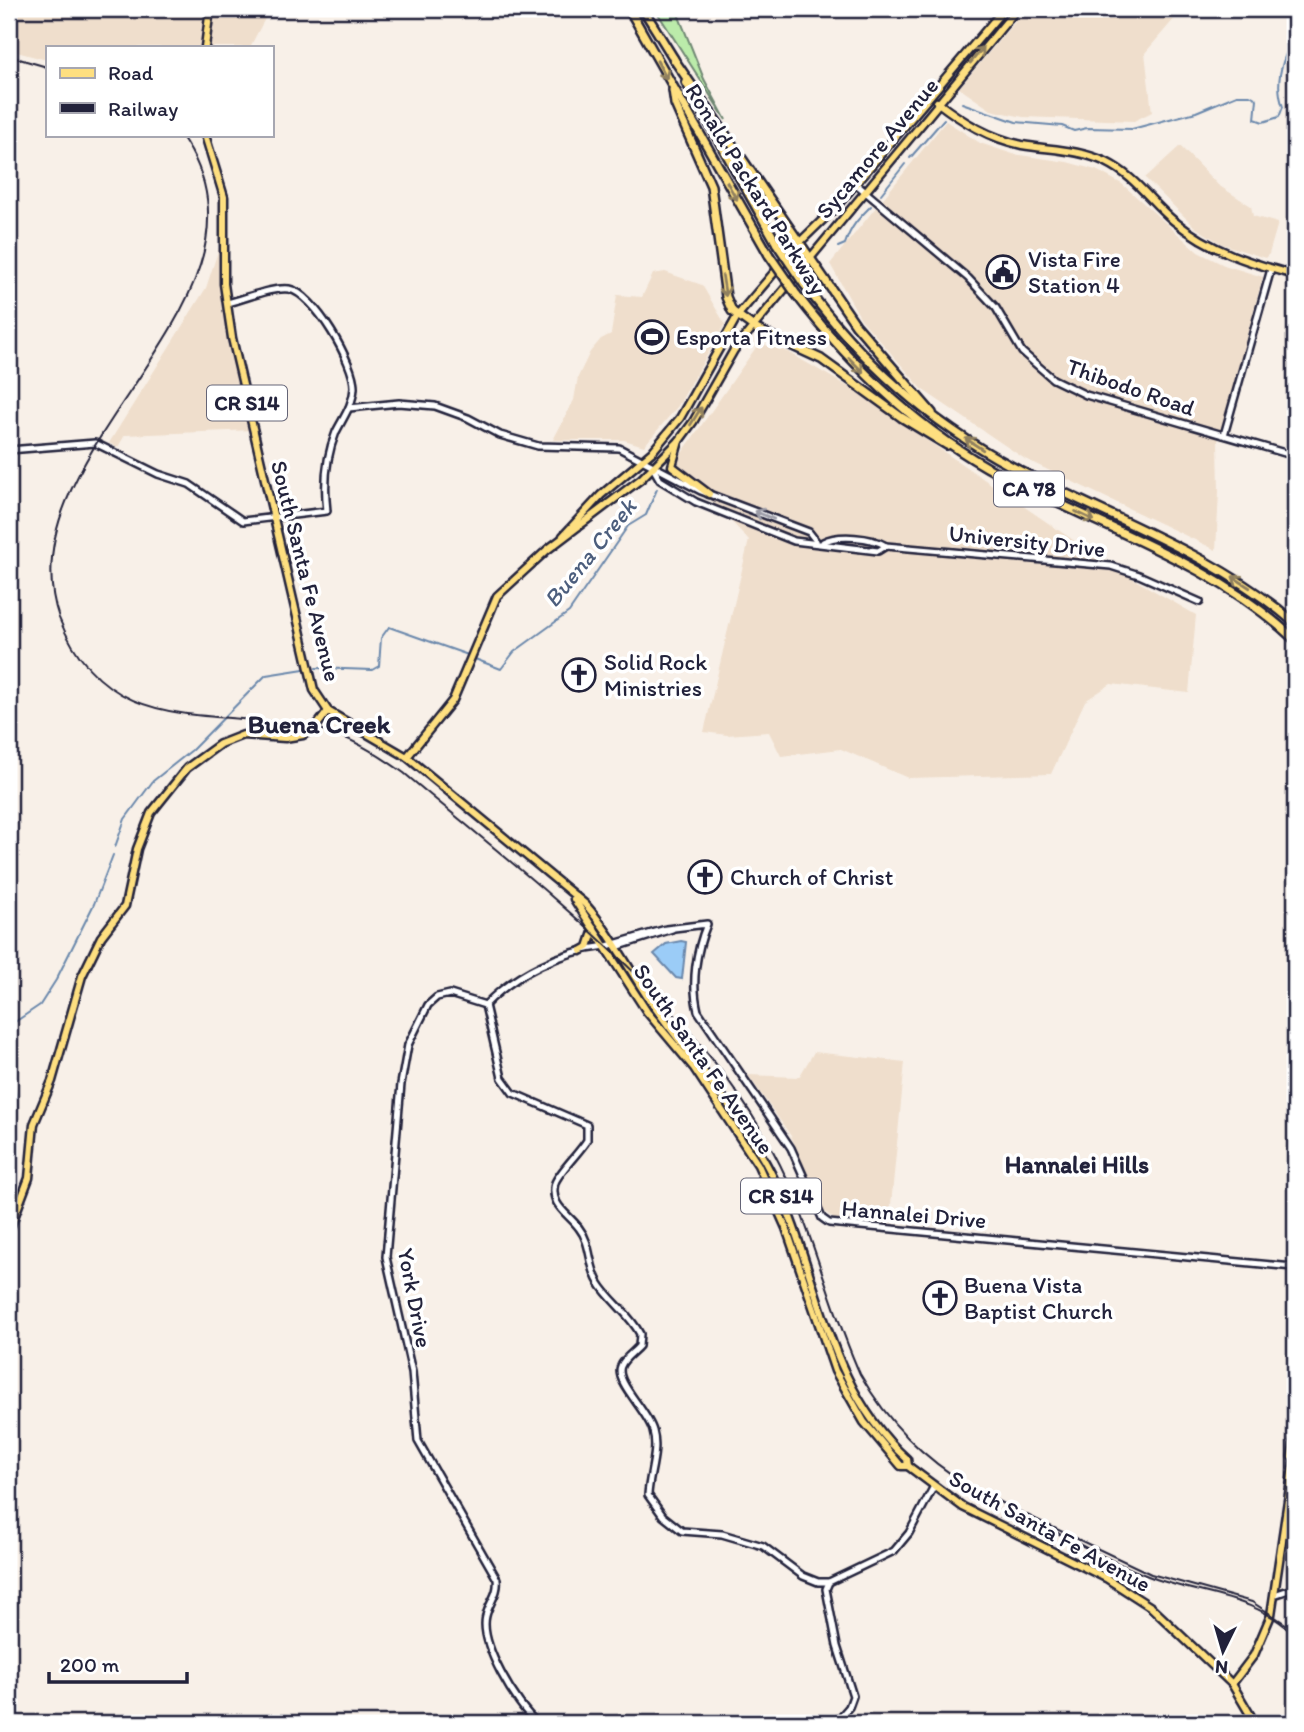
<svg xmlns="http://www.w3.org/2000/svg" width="1304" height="1732" viewBox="0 0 1304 1732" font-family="Itim,sans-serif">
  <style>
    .built { fill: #efdecc }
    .green { fill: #bbebaa; stroke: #6e8672; stroke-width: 2 }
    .water { fill: #9bccf7; stroke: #6b88ac; stroke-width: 2 }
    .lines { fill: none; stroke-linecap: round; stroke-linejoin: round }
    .stream { stroke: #6b88ac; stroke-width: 2 }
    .minor-casing { stroke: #22223b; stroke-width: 10 }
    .major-casing { stroke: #22223b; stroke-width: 11 }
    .highway-casing { stroke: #22223b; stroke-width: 12 }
    .minor { stroke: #fff; stroke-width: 5 }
    .major { stroke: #fedf80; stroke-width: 6 }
    .highway { stroke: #fedf80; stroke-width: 7 }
    .tram { stroke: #22223b; stroke-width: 2 }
    .rail { stroke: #22223b; stroke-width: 2 }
    .highway-bridge-casing { stroke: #22223b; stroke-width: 12; stroke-linecap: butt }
    .highway-bridge { stroke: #fedf80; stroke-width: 7 }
    .oneway { stroke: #90805e }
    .oneway2 { stroke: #9c9ca7 }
    .labels { text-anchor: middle; stroke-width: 7; stroke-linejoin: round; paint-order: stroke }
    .shield { fill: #fff; stroke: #646476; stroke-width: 2 }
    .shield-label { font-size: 21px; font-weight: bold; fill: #22223b }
    .street-label { font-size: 23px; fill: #22223b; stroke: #fff }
    .poi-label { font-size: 23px; fill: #22223b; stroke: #fff; text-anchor: start }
    .water-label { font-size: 24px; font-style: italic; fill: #4c5e7d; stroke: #fff }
    .neighbourhood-label { font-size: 24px; font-weight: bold; fill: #22223b; stroke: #fff }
    .quarter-label { font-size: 26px; font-weight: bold; fill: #22223b; stroke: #fff }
  </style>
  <rect width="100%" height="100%" fill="#f8f0e8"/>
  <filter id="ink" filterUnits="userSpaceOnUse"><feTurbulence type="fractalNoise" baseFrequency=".0143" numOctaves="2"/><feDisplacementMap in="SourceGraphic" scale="14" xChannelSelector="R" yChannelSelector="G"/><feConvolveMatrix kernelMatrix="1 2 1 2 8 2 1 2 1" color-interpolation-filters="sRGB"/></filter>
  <g filter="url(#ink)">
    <g class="built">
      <polygon points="9,9 270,9 250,47 47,47 47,60 9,50"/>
      <polygon points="1026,9 1165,9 1175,18 1145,53 1152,112 1134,121 1023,117 991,110 959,88"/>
      <polygon points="946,121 980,143 1013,154 1067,162 1096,170 1122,184 1198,252 1224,265 1263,277 1218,441 1219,492 1216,550 1025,459 923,390 861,319 830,264"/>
      <polygon points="1180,146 1218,185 1251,206 1253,216 1278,223 1269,254 1265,258 1222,244 1196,228 1145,178"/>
      <polygon points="220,245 223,302 254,430 125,435 118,447 109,443 206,288"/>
      <polygon points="665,272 702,285 725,324 678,406 644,446 624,440 553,440 574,400 578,377 590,352 601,339 611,334 617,295 642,297 653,274"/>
      <polygon points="759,343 788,352 852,389 1111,566 1196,615 1189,693 1111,684 1085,701 1051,774 908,778 841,749 781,756 769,732 727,735 704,732 749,540 675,463"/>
      <polygon points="814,1052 905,1062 889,1225 834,1219 823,1210 791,1136 748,1075 799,1077"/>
    </g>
    <polygon class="green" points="655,9 676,9 704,79 726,120"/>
    <polygon class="water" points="681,941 686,942 682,979 676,978 654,954 666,944"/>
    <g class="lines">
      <g class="stream">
        <path d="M962,103L1016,122L1062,126L1074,131L1087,128L1132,129L1196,112L1237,95H1250L1257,99L1255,119L1263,122L1279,117L1283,107C1274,83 1282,58 1295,36"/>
        <polyline points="910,158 944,119"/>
        <polyline points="881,194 905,164"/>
        <path d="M838,247L845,244C851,226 858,219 871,206"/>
        <polyline points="475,659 501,669 514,652 569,612 628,526 646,515 657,489"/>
        <polyline points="316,668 372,670 379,666 381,638 389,627 468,655"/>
        <polyline points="115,847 125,819 153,781 192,750 266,675 304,669"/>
        <polyline points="9,1026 40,1005 56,980 94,904 113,855"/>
        <path d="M9,1075C23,1098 14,1137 9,1163"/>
      </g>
      <defs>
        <g id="minor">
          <polyline points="856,184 968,278 996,308 1022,352 1053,379 1086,395 1295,456"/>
          <polyline points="349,408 399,403 435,406 468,418 500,435 538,446 619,448 701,491 809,532 816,541"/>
          <polyline points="1224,435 1271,269"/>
          <path d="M9,450L95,443L158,474L189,484L243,521L327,511C324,486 326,457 336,432C343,418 353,405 354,388C355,364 314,293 289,289C271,287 245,299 227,303"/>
          <polyline points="653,468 660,480 696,502 794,541 878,551 886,546"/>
          <path d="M823,542C838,534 872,537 886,546L1111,566L1139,575L1200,602"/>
          <path d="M607,946L666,929L707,924C696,951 691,983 698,1011L791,1148L822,1218L829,1223L1293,1267V1434"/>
          <polyline points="616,947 672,929"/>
          <path d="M485,1005L502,1078L513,1093L587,1125V1140C580,1152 558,1173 555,1183C549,1205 568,1213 579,1228C592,1244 588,1266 599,1283C610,1301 630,1314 640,1334L639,1346C634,1352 624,1358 621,1366C614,1382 648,1411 653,1431C659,1451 649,1474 648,1495L663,1516L682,1531L722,1534L763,1546L803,1576L818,1582H829L894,1551L909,1533L933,1488"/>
          <path d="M485,1005L450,994L437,997L428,1005L408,1045L401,1084L386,1257L412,1372L418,1441L497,1579C499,1594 489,1602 486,1616C479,1644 516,1704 537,1723"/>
          <path d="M485,1005C516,973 562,951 606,946"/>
          <polyline points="829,1582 826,1589 837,1646 853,1696 849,1707 835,1723"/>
          <polyline points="1274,1595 1295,1588"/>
        </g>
        <g id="major">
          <polyline points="205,47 210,9"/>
          <path d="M937,102C963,122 989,138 1022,145C1051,150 1078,149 1106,162C1135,176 1150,201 1174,221C1211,251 1250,263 1295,275"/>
          <path d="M205,135L224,197V284L232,338L314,690L328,711L407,757L585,904C610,932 627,966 647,996C688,1056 739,1109 772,1175C819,1270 824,1385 907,1459L908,1466"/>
          <polyline points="679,441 672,466 709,494"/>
          <polyline points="563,536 601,495 652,452 680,418 738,315 800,242 835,208 1004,9"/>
          <polyline points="407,757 453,700 497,596 547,550 641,479 679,441 693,422 734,350 1017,9"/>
          <polyline points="574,899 647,1012 694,1068 758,1165 786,1228 835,1371 864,1422 901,1466 908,1466 963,1507 1106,1578 1151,1607 1232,1684 1255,1723"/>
          <polyline points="581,951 588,947 594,929"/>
          <polyline points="9,1231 29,1178 34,1124 52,1081 82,976 101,937 125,906 137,849 151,813 187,768 220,744 243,735 285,738 303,735 315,728 328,711"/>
          <polyline points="1292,1457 1295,1432"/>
          <polyline points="1232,1684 1254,1655 1271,1615 1295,1453"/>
        </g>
        <g id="highway">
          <polyline points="629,9 769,255"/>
          <polyline points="643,9 674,59"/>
          <polyline points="673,58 856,325 932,413"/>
          <polyline points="686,82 777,244"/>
          <polyline points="673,90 675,104 711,186 726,297 732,311 758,330 821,359 901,417 947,445"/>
          <path d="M804,284C859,359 929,422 1011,466C1106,517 1213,552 1295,623"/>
          <path d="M796,294C852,367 919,431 1001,475C1099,527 1214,562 1295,640"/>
        </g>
      </defs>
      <use href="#minor" class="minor-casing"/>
      <use href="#major" class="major-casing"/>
      <use href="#highway" class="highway-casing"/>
      <use href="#minor" class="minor"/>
      <use href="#major" class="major"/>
      <use href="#highway" class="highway"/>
      <polyline class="tram" points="1006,1505 1151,1574 1252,1602 1295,1630"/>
      <g class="rail">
        <polyline points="9,56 47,67"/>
        <path d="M181,135C297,301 0,447 59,618C107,740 214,706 314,728C348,735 376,753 404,773C533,882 692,999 773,1151C811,1221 827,1301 860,1374C888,1423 923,1458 971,1487C1030,1517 1088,1552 1148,1576C1199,1596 1254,1594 1295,1635"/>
      </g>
      <defs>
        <g id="highway-bridge">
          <polyline points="777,244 804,284"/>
          <polyline points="769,255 796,294"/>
        </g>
      </defs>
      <use href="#highway-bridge" class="highway-bridge-casing"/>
      <use href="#highway-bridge" class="highway-bridge"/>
    </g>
    <defs><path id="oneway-shaft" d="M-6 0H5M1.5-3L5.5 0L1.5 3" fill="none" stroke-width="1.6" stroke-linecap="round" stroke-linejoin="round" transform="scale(1.75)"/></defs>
    <g class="oneway">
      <use href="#oneway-shaft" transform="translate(977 55) rotate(-50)"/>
      <use href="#oneway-shaft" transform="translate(662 70) rotate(62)"/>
      <use href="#oneway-shaft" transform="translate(732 191) rotate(60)"/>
      <use href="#oneway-shaft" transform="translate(724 286) rotate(81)"/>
      <use href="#oneway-shaft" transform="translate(856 365) rotate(45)"/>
      <use href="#oneway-shaft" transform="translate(696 416) rotate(-58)"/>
      <use href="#oneway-shaft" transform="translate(974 444) rotate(-147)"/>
      <use href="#oneway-shaft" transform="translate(1085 516) rotate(26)"/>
      <use href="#oneway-shaft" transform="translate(1241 582) rotate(-147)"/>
    </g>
    <use class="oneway2" href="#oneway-shaft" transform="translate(764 515) rotate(-158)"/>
  </g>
  <defs>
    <symbol id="civic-ring" viewBox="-11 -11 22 22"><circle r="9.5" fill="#fff" stroke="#22223b" stroke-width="1.5"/><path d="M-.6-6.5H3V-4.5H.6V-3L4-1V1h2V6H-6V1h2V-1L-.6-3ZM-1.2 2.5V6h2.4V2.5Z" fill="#22223b"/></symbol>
    <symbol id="stadium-ring" viewBox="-11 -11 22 22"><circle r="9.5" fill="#fff" stroke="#22223b" stroke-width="1.5"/><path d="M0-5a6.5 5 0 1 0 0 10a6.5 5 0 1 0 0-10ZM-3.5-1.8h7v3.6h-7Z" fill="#22223b"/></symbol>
    <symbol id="church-ring" viewBox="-11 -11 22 22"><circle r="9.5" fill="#fff" stroke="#22223b" stroke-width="1.5"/><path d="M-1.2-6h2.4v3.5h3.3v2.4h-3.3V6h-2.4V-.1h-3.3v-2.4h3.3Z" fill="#22223b"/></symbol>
  </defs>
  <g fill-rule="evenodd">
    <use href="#civic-ring" x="984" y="253" width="38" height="38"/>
    <use href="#stadium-ring" x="633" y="318" width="38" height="38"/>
    <use href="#church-ring" x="560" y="656" width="38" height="38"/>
    <use href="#church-ring" x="686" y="858" width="38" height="38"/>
    <use href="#church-ring" x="921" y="1279" width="38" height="38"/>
  </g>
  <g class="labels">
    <g class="shield">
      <rect x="207" y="385.5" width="80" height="35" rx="5"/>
      <rect x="994" y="471.5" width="70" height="35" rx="5"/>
      <rect x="741" y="1178.5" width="80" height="35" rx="5"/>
    </g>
    <g class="shield-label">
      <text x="247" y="410">CR S14</text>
      <text x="1029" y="496">CA 78</text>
      <text x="781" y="1203">CR S14</text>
    </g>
    <g class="street-label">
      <text transform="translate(877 148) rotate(-50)" y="8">Sycamore Avenue</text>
      <text transform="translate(756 189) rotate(58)" y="8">Ronald Packard Parkway</text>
      <text transform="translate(1131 387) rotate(19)" y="8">Thibodo Road</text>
      <text transform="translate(1027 541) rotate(6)" y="8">University Drive</text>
      <text transform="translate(306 571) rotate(76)" y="8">South Santa Fe Avenue</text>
      <text transform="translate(704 1059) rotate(55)" y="8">South Santa Fe Avenue</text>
      <text transform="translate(914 1214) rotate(5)" y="8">Hannalei Drive</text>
      <text transform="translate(415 1298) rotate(79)" y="8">York Drive</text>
      <text transform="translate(1050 1531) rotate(29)" y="8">South Santa Fe Avenue</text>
    </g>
    <g class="poi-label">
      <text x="1028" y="267">Vista Fire<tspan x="1028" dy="26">Station 4</tspan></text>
      <text x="676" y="345">Esporta Fitness</text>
      <text x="604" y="670">Solid Rock<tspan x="604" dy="26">Ministries</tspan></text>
      <text x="730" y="885">Church of Christ</text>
      <text x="964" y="1293">Buena Vista<tspan x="964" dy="26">Baptist Church</tspan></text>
    </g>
    <g class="water-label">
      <text transform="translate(590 553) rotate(-51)" y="8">Buena Creek</text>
    </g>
    <g class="neighbourhood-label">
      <text x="1077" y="1173">Hannalei Hills</text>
    </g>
    <g class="quarter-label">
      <text x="319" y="733">Buena Creek</text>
    </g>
  </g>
  <rect width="1304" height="1732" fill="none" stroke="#fff" stroke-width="35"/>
  <rect x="18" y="18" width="1269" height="1697" fill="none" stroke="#22223b" stroke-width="2.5" filter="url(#ink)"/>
  <rect x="46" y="46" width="228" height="91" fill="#ffffff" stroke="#a7a7b1" stroke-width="2"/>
  <rect x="60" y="68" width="35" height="10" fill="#fedf80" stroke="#a7a7b1" stroke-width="2"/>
  <text x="108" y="80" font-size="21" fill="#22223b">Road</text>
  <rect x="60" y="103" width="35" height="10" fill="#22223b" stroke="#a7a7b1" stroke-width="2"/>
  <text x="108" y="116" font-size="21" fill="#22223b">Railway</text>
  <g transform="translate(1223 1651) rotate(185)" stroke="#ffffff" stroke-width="5" paint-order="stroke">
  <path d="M0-5L12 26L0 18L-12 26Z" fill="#22223b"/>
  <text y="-10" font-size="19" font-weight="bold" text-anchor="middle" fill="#22223b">N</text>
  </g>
  <path d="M49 1672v10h138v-10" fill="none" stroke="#22223b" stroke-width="3.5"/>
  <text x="60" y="1672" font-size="21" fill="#22223b" stroke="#ffffff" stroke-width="5" paint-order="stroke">200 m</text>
</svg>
